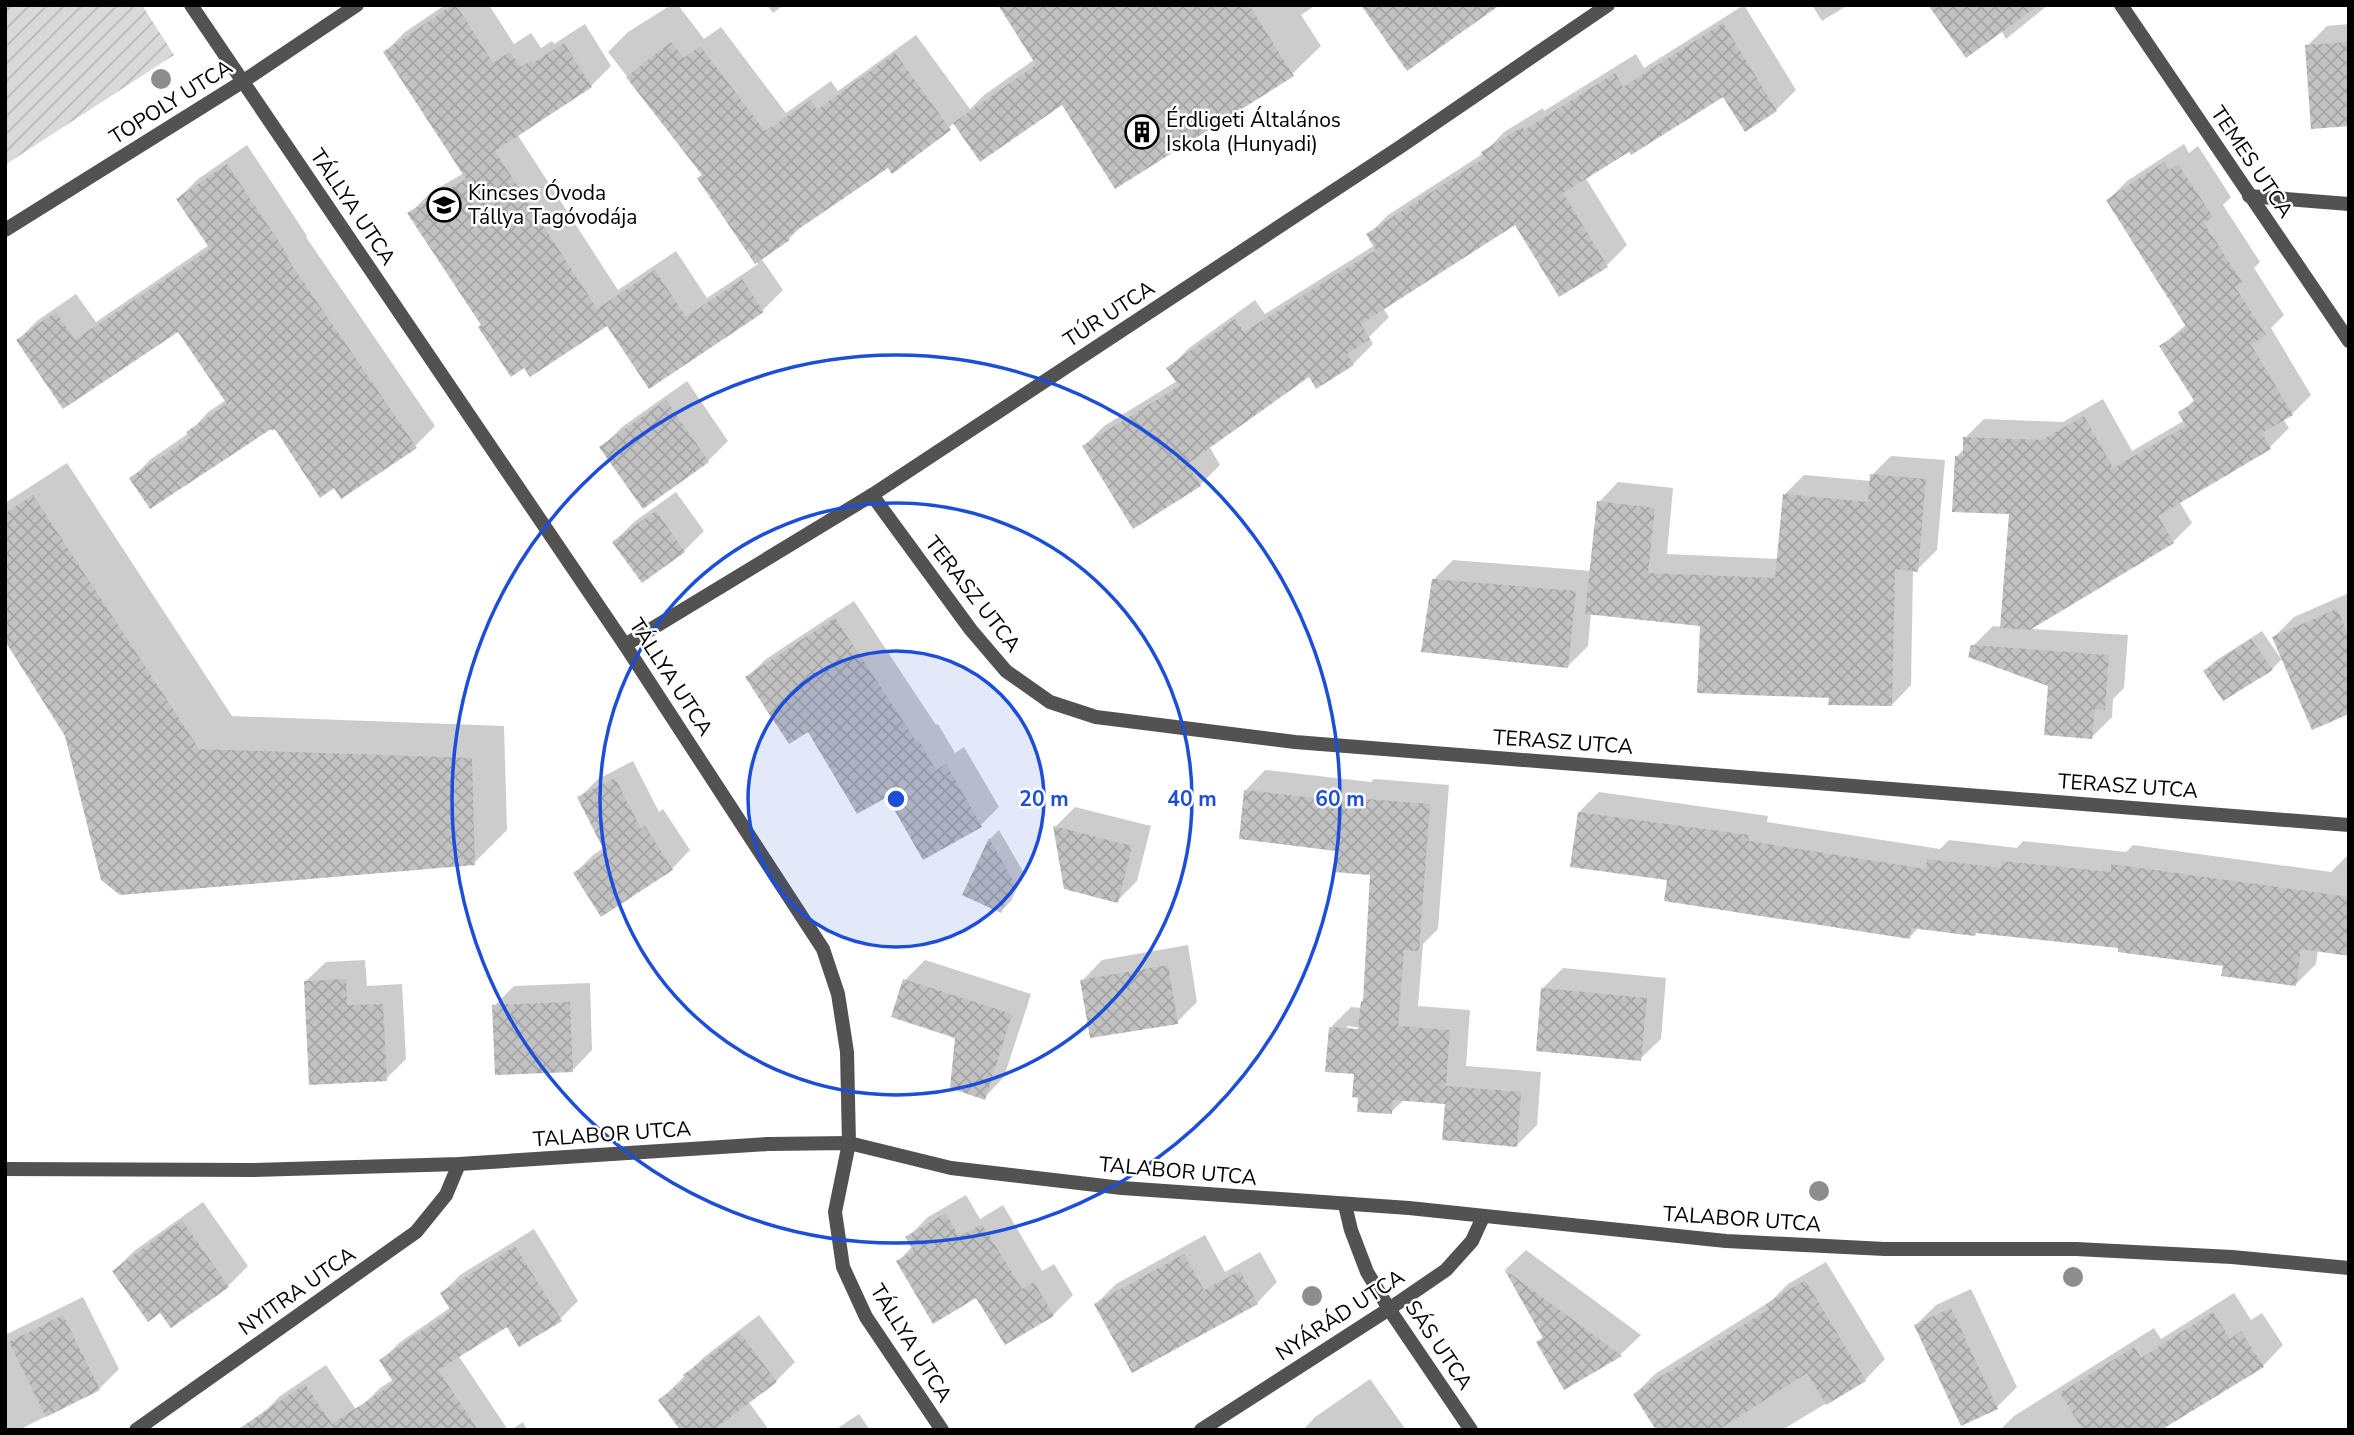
<svg xmlns="http://www.w3.org/2000/svg" width="2354" height="1435" viewBox="0 0 2354 1435" font-family="'Nunito Sans',sans-serif">
  <style>
    .garden { fill: url(#garden-furrows) }
    .shadow { fill: #0003; fill-rule: evenodd }
    .building { fill: url(#building-cross-hatch) }
    .lines { fill: none; stroke-linecap: round; stroke-linejoin: round }
    .minor { stroke: #525252; stroke-width: 14 }
    .tree { fill: #8d8d8d }
    .ring { fill: none; stroke: #1d4ed8; stroke-width: 3.5 }
    .labels { text-anchor: middle; stroke-width: 5; stroke-linejoin: round; paint-order: stroke }
    .street-label { font-size: 21px; fill: #000; stroke: #fff }
    .poi-label { font-size: 21px; fill: #000; stroke: #fff; text-anchor: start }
    .centre { fill: #1d4ed8; stroke: #fff; stroke-width: 3.5 }
    .ring-label { font-size: 21px; text-anchor: middle; font-weight: bold; fill: #1d4ed8; stroke: #fff; stroke-width: 5; stroke-linejoin: round; paint-order: stroke }
  </style>
  <defs>
    <pattern id="garden-furrows" width="10" height="10" patternUnits="userSpaceOnUse" patternTransform="scale(1.75)"><rect width="10" height="10" fill="#d9d9d9"/><path d="M-1 1l2-2M0 10L10 0M9 11l2-2" fill="none" stroke="#b8b8b8"/></pattern>
    <pattern id="building-cross-hatch" width="8" height="8" patternUnits="userSpaceOnUse" patternTransform="scale(1.75)"><rect width="8" height="8" fill="#c2c2c2"/><path d="M0 0l8 8M0 8l8-8" fill="none" stroke="#a5a5a5"/></pattern>
  </defs>
  <rect width="100%" height="100%" fill="#fff"/>
  <polygon class="garden" points="5,5 142,5 174,55 5,165"/>
  <g class="shadow">
    <polygon points="445,5 489,5 514,44 531,33 541,48 552,41 554,44 585,24 611,66 591,86 517,134 618,290 676,251 707,298 758,264 699,178 703,174 608,52 628,32 671,5 678,5 704,39 721,27 786,113 831,81 838,91 916,35 970,109 984,95 1035,59 1000,5 1316,5 1301,15 1321,46 1292,74 1062,103 955,123 804,223 789,239 761,258 783,290 763,310 650,387 608,324 524,366 483,324 409,214 430,193 464,173 385,52 405,32"/>
    <polygon points="767,5 784,5 773,13"/>
    <polygon points="1744,5 1796,90 1776,110 1745,130 1723,95 1585,177 1627,245 1607,265 1559,294 1515,223 1383,308 1389,317 1369,337 1373,344 1353,364 1309,374 1209,446 1220,465 1200,485 1084,446 1104,426 1177,381 1169,368 1189,348 1255,300 1265,314 1375,245 1368,235 1388,215 1484,153 1504,132 1543,108 1544,111 1636,54 1644,68"/>
    <polygon points="1812,5 1848,5 1822,21"/>
    <polygon points="1930,5 2048,5 2006,39 2001,30"/>
    <polygon points="2349,24 2349,125 2307,46 2327,26"/>
    <polygon points="2184,144 2189,153 2198,146 2231,197 2223,205 2260,262 2254,268 2284,315 2271,328 2311,395 2292,414 2283,419 2289,428 2270,447 2179,501 2192,523 2173,542 2030,629 2128,635 2124,688 2113,699 2112,717 2092,737 2050,684 1973,646 1993,626 2002,627 2010,512 1956,457 1965,448 1965,438 1984,419 2063,422 2103,399 2132,451 2185,420 2181,413 2195,399 2161,346 2187,324 2108,200 2127,181"/>
    <polygon points="247,145 307,236 306,237 435,426 415,446 334,486 276,426 131,479 151,459 189,433 208,412 226,400 179,329 63,407 18,340 38,320 76,294 96,322 209,245 178,199 198,179"/>
    <polygon points="687,381 728,441 708,461 602,447 622,427"/>
    <polygon points="1891,456 1945,460 1937,550 1917,570 1913,569 1911,685 1892,705 1830,696 1702,625 1591,613 1588,646 1568,666 1433,580 1453,560 1592,571 1599,502 1618,482 1673,488 1667,554 1779,559 1784,495 1804,475 1871,481 1872,475"/>
    <polygon points="67,463 232,716 504,726 507,830 474,863 67,736 5,637 5,503"/>
    <polygon points="676,492 704,531 684,551 614,542 634,522"/>
    <polygon points="2349,593 2349,712 2274,637 2294,617"/>
    <polygon points="854,601 936,725 938,724 955,753 964,747 999,807 981,825 923,858 888,795 747,677 766,659"/>
    <polygon points="2262,631 2281,659 2283,658 2272,669 2205,671 2215,661"/>
    <polygon points="633,761 659,812 663,809 690,850 672,869 575,873 593,855 605,847 579,798 598,779"/>
    <path d="M1265,770L1371,782L1374,779L1449,785L1438,929L1423,944L1418,1006L1470,1010L1466,1066L1541,1072L1537,1125L1517,1145L1446,1103L1404,1100L1391,1112L1356,1072L1331,1027L1351,1007L1362,1008L1365,1000L1372,873L1245,791ZM1347,1026L1367,1028V1032L1347,1030Z"/>
    <polygon points="1599,792 1768,816 1767,822 1940,849 1949,840 2017,848 2023,841 2126,852 2133,845 2331,872 2349,854 2349,954 2318,950 2316,964 2296,984 2225,964 2120,946 1919,927 1910,937 1669,879 1579,812"/>
    <polygon points="1075,807 1151,826 1137,881 1117,901 1055,827"/>
    <polygon points="999,830 1024,873 1011,901 1001,911 965,894 990,839"/>
    <polygon points="1188,945 1197,1002 1177,1022 1082,981 1102,960"/>
    <polygon points="365,960 367,986 402,984 406,1059 386,1079 305,982 326,962"/>
    <polygon points="925,960 1031,994 1004,1077 984,1098 957,1036 905,980"/>
    <polygon points="1563,968 1666,978 1661,1039 1640,1059 1543,988"/>
    <polygon points="590,983 592,1050 572,1071 494,1006 514,986"/>
    <polygon points="966,1195 980,1219 1003,1205 1042,1271 1054,1264 1073,1295 1053,1315 977,1295 898,1261 913,1246 908,1237 928,1217"/>
    <polygon points="203,1202 248,1266 228,1286 161,1310 114,1271 134,1251"/>
    <polygon points="534,1229 578,1301 560,1319 507,1324 458,1355 508,1430 378,1430 362,1406 380,1388 394,1379 381,1361 399,1343 451,1307 442,1293 460,1275"/>
    <polygon points="1205,1235 1225,1272 1260,1252 1277,1282 1257,1303 1096,1304 1116,1284"/>
    <polygon points="1526,1250 1641,1335 1621,1354 1564,1387 1538,1342 1544,1336 1506,1269"/>
    <polygon points="1826,1262 1885,1359 1865,1380 1782,1430 1721,1430 1719,1427 1635,1394 1655,1374 1771,1301 1788,1284"/>
    <polygon points="1971,1289 2017,1387 1997,1407 1916,1325 1936,1305"/>
    <polygon points="2234,1293 2251,1320 2262,1313 2283,1345 2263,1366 2159,1430 2000,1430 2014,1416 2154,1328 2161,1339"/>
    <polygon points="83,1297 119,1369 99,1389 19,1430 5,1430 5,1335"/>
    <polygon points="759,1315 795,1362 776,1381 748,1401 769,1430 693,1430 660,1400 704,1357"/>
    <polygon points="326,1365 365,1423 358,1430 260,1416 280,1396"/>
    <polygon points="1370,1379 1406,1430 1303,1430 1315,1417"/>
    <polygon points="859,1414 870,1430 835,1430"/>
    <polygon points="523,1422 527,1430 511,1430"/>
  </g>
  <g class="building">
    <polygon points="453,5 456,5 493,63 510,52 521,67 531,60 533,63 564,43 592,87 495,151 597,309 655,270 686,317 742,279 764,312 649,389 607,326 530,377 524,368 511,377 478,327 481,325 407,213 466,179 383,52"/>
    <polygon points="998,5 1249,5 1294,76 1115,189 1062,105 980,162 953,123 1036,65"/>
    <polygon points="1361,5 1500,5 1407,71"/>
    <polygon points="1928,5 2039,5 1966,58"/>
    <polygon points="1723,23 1777,111 1745,132 1723,97 1631,155 1629,152 1563,193 1608,267 1559,297 1515,225 1361,324 1370,339 1347,354 1354,365 1316,389 1309,377 1187,464 1201,486 1133,529 1082,446 1179,386 1166,368 1235,319 1244,332 1376,250 1366,234 1485,158 1481,152 1522,127 1524,130 1615,73 1623,87"/>
    <polygon points="671,42 684,58 700,46 765,131 811,100 817,110 895,53 951,130 892,174 888,168 787,237 790,240 755,264 697,178 702,175 626,77"/>
    <polygon points="2349,42 2349,126 2311,129 2305,45"/>
    <polygon points="2164,162 2169,170 2178,164 2213,217 2204,223 2242,282 2235,287 2266,335 2251,345 2293,415 2262,433 2271,449 2158,516 2174,543 2030,630 2000,628 2009,514 1952,512 1955,456 1963,456 1963,437 2042,440 2084,416 2113,468 2186,426 2178,412 2195,402 2159,346 2187,328 2106,200"/>
    <polygon points="227,164 289,257 287,258 417,448 341,499 334,488 320,498 275,429 272,431 271,429 150,509 129,478 190,438 186,432 227,404 178,332 63,409 16,340 56,312 75,340 210,249 176,199"/>
    <polygon points="666,400 709,462 643,509 599,447"/>
    <polygon points="1870,474 1926,479 1918,572 1895,569 1892,706 1828,705 1829,698 1697,693 1700,626 1585,614 1597,501 1655,508 1648,573 1775,578 1783,494 1868,502"/>
    <polygon points="33,495 199,749 472,758 475,865 120,895 101,880 65,736 5,641 5,513"/>
    <polygon points="656,511 685,552 642,583 612,542"/>
    <polygon points="1432,579 1576,591 1568,668 1421,652"/>
    <polygon points="2337,609 2349,637 2349,714 2312,730 2272,637"/>
    <polygon points="835,618 917,742 919,741 936,770 946,764 982,827 923,860 887,797 857,814 808,732 789,744 745,677"/>
    <polygon points="2251,639 2273,670 2223,701 2203,671"/>
    <polygon points="1971,645 2109,655 2105,710 2095,709 2092,739 2044,735 2048,686 1968,657"/>
    <polygon points="615,778 641,829 645,826 673,870 601,917 573,873 605,852 577,797"/>
    <polygon points="1244,790 1352,802 1353,798 1430,804 1419,951 1404,950 1398,1026 1450,1030 1446,1086 1521,1092 1517,1147 1442,1140 1445,1104 1393,1100 1392,1114 1357,1112 1358,1098 1352,1097 1354,1074 1325,1072 1329,1027 1358,1029 1361,1001 1363,1001 1370,875 1334,872 1336,851 1239,839"/>
    <polygon points="1578,812 1749,835 1748,841 1926,869 1927,859 2001,868 2002,861 2111,872 2111,864 2349,897 2349,956 2301,949 2296,986 2221,976 2223,966 2118,952 2118,948 1976,933 1975,936 1911,928 1910,939 1664,901 1667,880 1570,867"/>
    <polygon points="1053,826 1132,846 1118,903 1064,889"/>
    <polygon points="989,838 1015,884 1001,913 962,895"/>
    <polygon points="1168,965 1178,1024 1090,1038 1080,980"/>
    <polygon points="346,979 347,1005 383,1004 387,1081 309,1085 304,981"/>
    <polygon points="903,979 1012,1014 985,1100 950,1088 955,1038 891,1017"/>
    <polygon points="1541,988 1647,998 1641,1061 1536,1051"/>
    <polygon points="570,1002 573,1072 495,1075 492,1005"/>
    <polygon points="946,1213 959,1237 982,1224 1022,1289 1034,1282 1054,1316 1005,1345 976,1298 933,1324 896,1261 914,1251 905,1237"/>
    <polygon points="182,1220 229,1287 171,1328 160,1313 148,1322 112,1271"/>
    <polygon points="515,1246 562,1321 519,1347 507,1327 438,1370 478,1430 237,1430 305,1384 332,1424 394,1383 379,1360 451,1311 440,1293"/>
    <polygon points="1184,1254 1204,1290 1240,1271 1258,1304 1132,1373 1094,1304"/>
    <polygon points="1504,1269 1622,1356 1564,1390 1536,1342 1543,1338"/>
    <polygon points="1805,1280 1866,1381 1826,1405 1807,1373 1718,1430 1656,1430 1633,1394 1769,1309 1766,1304"/>
    <polygon points="1951,1308 1998,1409 1961,1426 1914,1325"/>
    <polygon points="2213,1312 2230,1339 2241,1331 2264,1367 2161,1430 2083,1430 2060,1393 2134,1347 2141,1358"/>
    <polygon points="63,1315 100,1390 46,1417 9,1342"/>
    <polygon points="740,1333 777,1382 713,1430 680,1430 658,1400 686,1379 683,1375"/>
  </g>
  <g class="lines">
    <g class="minor">
      <polyline points="191,5 625,645 823,949 838,994 847,1052 849,1143 835,1212 843,1267 866,1317 942,1430"/>
      <polyline points="2121,5 2349,341"/>
      <polyline points="2249,196 2349,204"/>
      <polyline points="5,230 242,82 357,5"/>
      <polyline points="872,495 971,630 1006,671 1050,702 1096,717 1295,742 2349,825"/>
      <polyline points="625,645 872,495 1400,147 1608,5"/>
      <polyline points="5,1169 254,1170 459,1164 768,1144 849,1143 951,1168 1122,1188 1409,1208 1726,1241 1885,1249 2076,1249 2232,1257 2349,1268"/>
      <polyline points="1345,1205 1351,1230 1367,1272 1389,1309 1471,1430"/>
      <polyline points="136,1430 416,1232 446,1195 459,1164"/>
      <polyline points="1201,1430 1389,1309 1446,1270 1472,1241 1483,1217"/>
    </g>
  </g>
  <g class="tree">
    <circle cx="161" cy="79" r="10"/>
    <circle cx="1819" cy="1191" r="10"/>
    <circle cx="2073" cy="1277" r="10"/>
    <circle cx="1312" cy="1296" r="10"/>
  </g>
  <circle cx="896" cy="799" r="148" fill="#1d4ed8" fill-opacity=".12"/>
  <g class="ring">
    <circle cx="896" cy="799" r="148"/>
    <circle cx="896" cy="799" r="296"/>
    <circle cx="896" cy="799" r="444"/>
  </g>
  <defs>
    <symbol id="building-ring" viewBox="-11 -11 22 22"><circle r="9.5" fill="#fff" stroke="#000" stroke-width="1.5"/><path d="M-4-6H4V6H1V3H-1V6H-4ZM-2.5-4.3h1.7v1.8h-1.7ZM.8-4.3h1.7v1.8H.8ZM-2.5-1h1.7V.8h-1.7ZM.8-1h1.7V.8H.8Z" fill="#000"/></symbol>
    <symbol id="school-ring" viewBox="-11 -11 22 22"><circle r="9.5" fill="#fff" stroke="#000" stroke-width="1.5"/><path d="M0-5L7-2L0 1L-7-2ZM-4 1L0 2.5L4 1V4Q0 6-4 4Z" fill="#000"/></symbol>
  </defs>
  <g fill-rule="evenodd">
    <use href="#building-ring" x="1123" y="113" width="38" height="38"/>
    <use href="#school-ring" x="425" y="186" width="38" height="38"/>
  </g>
  <g class="labels">
    <g class="street-label">
      <text transform="translate(171 102) rotate(-32)" y="7">TOPOLY UTCA</text>
      <text transform="translate(2252 162) rotate(56)" y="7">TEMES UTCA</text>
      <text transform="translate(353 207) rotate(56)" y="7">TÁLLYA UTCA</text>
      <text transform="translate(1109 314) rotate(-33)" y="7">TÚR UTCA</text>
      <text transform="translate(973 594) rotate(52)" y="7">TERASZ UTCA</text>
      <text transform="translate(671 677) rotate(57)" y="7">TÁLLYA UTCA</text>
      <text transform="translate(1563 742) rotate(4)" y="7">TERASZ UTCA</text>
      <text transform="translate(2128 786) rotate(4)" y="7">TERASZ UTCA</text>
      <text transform="translate(612 1134) rotate(-4)" y="7">TALABOR UTCA</text>
      <text transform="translate(1178 1171) rotate(5)" y="7">TALABOR UTCA</text>
      <text transform="translate(1742 1219) rotate(4)" y="7">TALABOR UTCA</text>
      <text transform="translate(297 1291) rotate(-35)" y="7">NYITRA UTCA</text>
      <text transform="translate(1340 1315) rotate(-33)" y="7">NYÁRÁD UTCA</text>
      <text transform="translate(911 1343) rotate(58)" y="7">TÁLLYA UTCA</text>
      <text transform="translate(1439 1345) rotate(56)" y="7">SÁS UTCA</text>
    </g>
    <g class="poi-label">
      <text x="1166" y="127">Érdligeti Általános<tspan x="1166" dy="24">Iskola (Hunyadi)</tspan></text>
      <text x="468" y="200">Kincses Óvoda<tspan x="468" dy="24">Tállya Tagóvodája</tspan></text>
    </g>
  </g>
  <circle cx="896" cy="799" r="10" class="centre"/>
  <g class="ring-label">
    <text x="1044" y="806">20 m</text>
    <text x="1192" y="806">40 m</text>
    <text x="1340" y="806">60 m</text>
  </g>
  <rect width="2354" height="1435" fill="none" stroke="#000000" stroke-width="14"/>
</svg>
